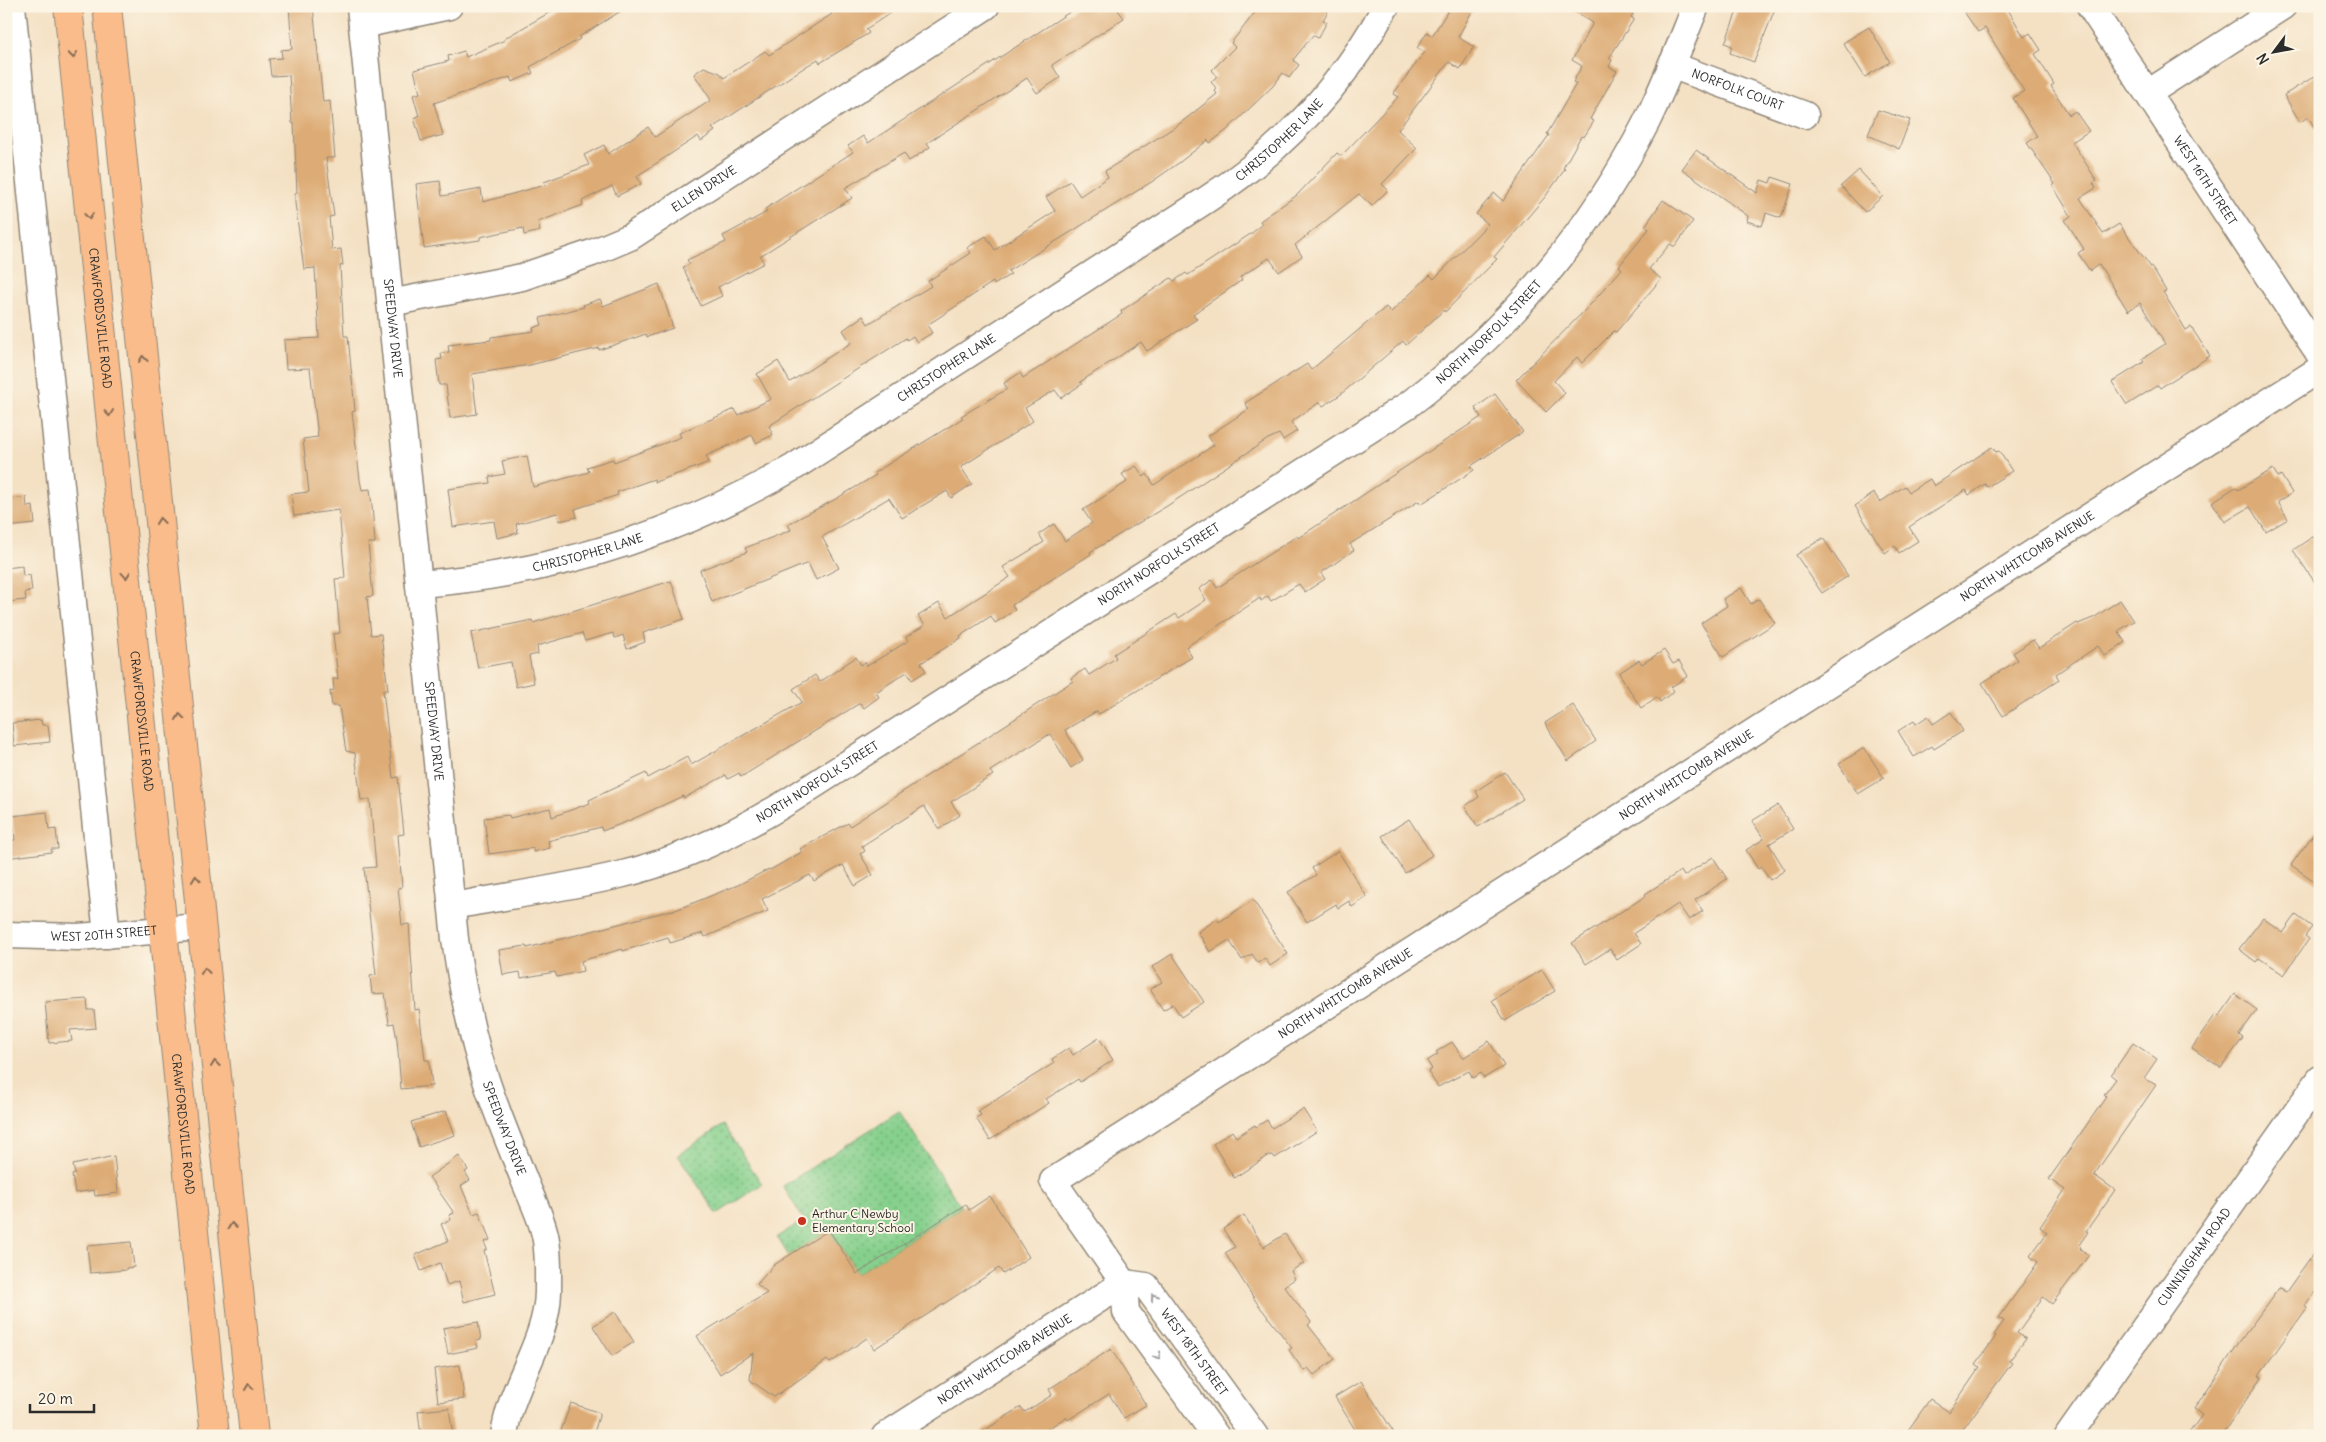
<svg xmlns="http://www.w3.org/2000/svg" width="2326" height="1442" viewBox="0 0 2326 1442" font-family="Delius,sans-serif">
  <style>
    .green { fill: url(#green-dots); stroke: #587e5c }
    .building { fill: #ddac76 }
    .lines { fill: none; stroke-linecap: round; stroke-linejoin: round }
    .minor-casing { stroke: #908678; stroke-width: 29 }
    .major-casing { stroke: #908678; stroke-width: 30 }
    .minor { stroke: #fff; stroke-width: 26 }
    .major { stroke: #f9bc8a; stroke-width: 28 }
    .oneway { stroke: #886c56 }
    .oneway2 { stroke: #a0a0a0 }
    .poi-dot { fill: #c8321e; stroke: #fcf5e5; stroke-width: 2 }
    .labels { text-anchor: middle; stroke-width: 4; stroke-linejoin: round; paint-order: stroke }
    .street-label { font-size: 12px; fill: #2b2b2b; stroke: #fcf5e5 }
    .poi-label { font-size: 12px; fill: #2b2b2b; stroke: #fcf5e5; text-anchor: start }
  </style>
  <defs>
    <pattern id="green-dots" width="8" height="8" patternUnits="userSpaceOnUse" patternTransform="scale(1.25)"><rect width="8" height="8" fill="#86d08d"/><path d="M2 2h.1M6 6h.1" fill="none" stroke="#6ea973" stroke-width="1.8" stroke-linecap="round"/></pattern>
  </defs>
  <rect width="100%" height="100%" fill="#fcf5e5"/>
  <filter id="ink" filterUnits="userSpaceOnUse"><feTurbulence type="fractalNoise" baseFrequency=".02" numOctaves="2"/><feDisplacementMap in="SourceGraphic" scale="10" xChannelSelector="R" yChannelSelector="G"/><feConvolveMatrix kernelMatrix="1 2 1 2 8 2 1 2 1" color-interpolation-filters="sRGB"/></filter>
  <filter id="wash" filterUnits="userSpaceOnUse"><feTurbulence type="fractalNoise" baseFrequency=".0096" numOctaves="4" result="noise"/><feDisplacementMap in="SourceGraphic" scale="20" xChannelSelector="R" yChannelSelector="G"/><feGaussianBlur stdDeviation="1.12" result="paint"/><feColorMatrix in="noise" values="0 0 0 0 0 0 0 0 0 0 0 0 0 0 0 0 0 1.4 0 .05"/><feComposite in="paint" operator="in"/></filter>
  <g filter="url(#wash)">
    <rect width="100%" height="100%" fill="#f4e1c4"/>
    <g class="green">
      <polygon points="899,1111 961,1207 857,1274 829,1230 789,1256 777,1237 804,1220 783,1186"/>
      <polygon points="723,1125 762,1184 717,1214 678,1155"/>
    </g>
    <g id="blocks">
      <g class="building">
        <polygon points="289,6 313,6 323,102 330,101 335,158 326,158 334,216 329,217 332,250 341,249 343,265 340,266 344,336 348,336 355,411 352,412 360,480 362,490 370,489 372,506 375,543 368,543 373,596 367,597 371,635 381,634 388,690 383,690 393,778 398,777 404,834 398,835 402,887 398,888 402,925 409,924 415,1010 419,1009 425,1060 429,1060 432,1086 401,1089 397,1040 394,1023 389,1024 385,993 372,994 370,976 376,975 364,868 376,867 370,799 361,800 355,753 346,751 339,706 332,706 330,691 334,690 333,679 338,679 333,634 340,633 335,579 345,578 339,510 294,516 291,494 309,492 303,439 318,437 310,368 286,369 284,340 319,338 315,268 304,269 295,203 295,194 297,193 294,123 292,123 289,75 271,76 269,59 282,58 281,50 292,49"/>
        <polygon points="561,6 629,6 579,37 580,39 530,67 533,73 512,82 510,77 434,103 443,135 421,141 414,118 419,116 413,95 420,93 414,70 449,61 448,56 464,51 466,57 505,40 505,38"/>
        <polygon points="827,6 901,6 866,29 869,33 820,63 818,59 805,67 712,128 715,131 701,141 698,136 637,176 641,184 617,196 612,186 582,201 583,205 538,222 540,231 524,235 523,228 480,237 480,240 424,248 416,184 440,181 442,196 481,189 483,202 545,185 544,182 589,165 584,155 604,145 608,154 648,127 655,137 711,100 694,74 704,67 720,73 724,78 765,51 769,55 832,14"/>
        <polygon points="1079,6 1115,6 1124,18 1052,65 1060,78 1037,93 1027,78 927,143 930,147 909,161 904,153 845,188 852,198 760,256 764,263 718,287 722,296 701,306 683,267 690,264 687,260 726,242 723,236 767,212 765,209 853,152 848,146 863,136 868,143"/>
        <polygon points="1260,6 1331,6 1323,20 1327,22 1318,38 1313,35 1293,60 1299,65 1289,78 1283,73 1273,86 1227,130 1210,143 1208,140 1180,162 1153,181 1008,271 1011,274 994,285 993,282 935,320 927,325 932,333 917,342 913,336 907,340 906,338 803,404 769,426 773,435 756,443 752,435 706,456 709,462 694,468 655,482 654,479 617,492 618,495 575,509 577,517 559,521 557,513 516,524 518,533 497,538 494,521 453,527 448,489 490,483 489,477 505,474 502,461 527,456 533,487 589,472 587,467 613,459 614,462 681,437 679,433 735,409 738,415 771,399 757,374 778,361 790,382 851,343 843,330 863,316 868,324 931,286 928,281 971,253 967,248 986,236 995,250 1055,211 1046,197 1070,181 1080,196 1108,177 1105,171 1178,125 1217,94 1215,91 1217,89 1211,82 1217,76 1212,70 1235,47 1231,43"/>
        <polygon points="1451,6 1475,6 1458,37 1474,47 1460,69 1449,62 1398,130 1417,148 1382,184 1388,190 1372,206 1359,194 1295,245 1302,256 1279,272 1269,258 1240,277 1242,280 1193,314 1197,319 1147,351 1141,342 1080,382 1082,384 1061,398 1055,390 1025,408 1033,421 961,467 972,484 951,498 947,491 902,518 889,498 822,537 839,568 816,580 808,563 712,602 700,570 747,552 745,548 791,530 788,524 834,500 876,475 874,473 963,418 961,416 1007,389 1004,383 1020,373 1023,378 1122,314 1121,311 1171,278 1174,281 1186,273 1188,275 1252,233 1262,224 1260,221 1297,195 1337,153 1341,156 1398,97 1393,94 1425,52 1417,48 1427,32 1432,36"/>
        <polygon points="1567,6 1622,6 1633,14 1631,17 1634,19 1609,58 1612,60 1609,67 1617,71 1590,119 1594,121 1584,137 1581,136 1563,168 1565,169 1545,197 1494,257 1497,259 1445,312 1444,310 1406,345 1403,341 1340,395 1323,406 1320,402 1291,422 1297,431 1283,440 1279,434 1268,439 1167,506 1090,552 1091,554 1012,605 1015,610 995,623 991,616 960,636 961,638 921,663 926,671 912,680 907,672 876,692 879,697 864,708 860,703 741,777 739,773 728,779 726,775 684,798 683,796 626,822 602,831 601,827 548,841 550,848 533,852 533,848 489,854 484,818 509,815 510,818 550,808 552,817 590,803 589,800 646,773 648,778 687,757 691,765 802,702 793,689 815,675 820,682 856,657 861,665 865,662 867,666 908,641 906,637 925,625 918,616 939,603 948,617 1010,577 1003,567 1044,542 1039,534 1054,524 1065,541 1092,523 1083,510 1127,482 1122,474 1136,466 1144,477 1147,474 1154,485 1214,445 1208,436 1249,409 1245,403 1307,364 1311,370 1386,307 1391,312 1430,275 1434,279 1488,224 1476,214 1494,193 1503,201 1549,135 1547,134 1576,84 1573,82 1582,66 1572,60 1593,23"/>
        <polygon points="1739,6 1776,6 1754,62 1730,53 1732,46 1725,43"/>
        <polygon points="1960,6 2006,6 2024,37 2030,33 2041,50 2035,54 2054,84 2051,86 2069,115 2075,111 2089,131 2072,142 2097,181 2093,183 2096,188 2080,198 2103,234 2119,224 2156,274 2166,291 2163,292 2186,330 2191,327 2210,356 2160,388 2158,385 2127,405 2112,382 2144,362 2142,359 2165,344 2140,303 2128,311 2099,264 2090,271 2078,253 2084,249 2065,220 2071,216 2053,186 2055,184 2027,143 2037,136 2013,98 2024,91 1985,28 1978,32"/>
        <polygon points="1869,27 1890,62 1865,77 1843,43"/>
        <polygon points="2320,73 2320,136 2308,117 2300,122 2284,95"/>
        <polygon points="1878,110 1910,120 1899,149 1868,135"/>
        <polygon points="1696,150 1757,193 1761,180 1770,183 1772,177 1793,184 1781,218 1766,213 1762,226 1747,221 1748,216 1682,169"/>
        <polygon points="1859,170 1883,196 1865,212 1841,186"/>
        <polygon points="1663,200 1693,221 1675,247 1670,244 1649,269 1661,279 1616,332 1614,331 1582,363 1577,357 1554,381 1565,393 1546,412 1516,380 1591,304 1622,269 1619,266 1649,229 1645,226"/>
        <polygon points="659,284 673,328 647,337 646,334 599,350 599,348 530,365 472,374 477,414 450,418 446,385 439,385 436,360 442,359 441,353 449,352 448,345 491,340 491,337 534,331 533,328 542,325 540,318 584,307 583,305 600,299 603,306"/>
        <polygon points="1495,394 1523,432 1471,466 1474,470 1421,504 1419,501 1350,544 1354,550 1321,573 1325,579 1305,592 1299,584 1271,601 1268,596 1261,601 1260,598 1186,647 1192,657 1099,714 1097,711 1065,730 1083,760 1071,768 1050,734 990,771 993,775 951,802 960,815 939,829 924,806 862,846 865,851 860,854 873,875 855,886 843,865 814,881 810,875 762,899 768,911 705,937 703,933 670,943 668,937 623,951 622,949 581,961 583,971 557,977 555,972 521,978 520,972 503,975 499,950 526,946 527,948 672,910 673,911 738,885 769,869 770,870 802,852 800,849 848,823 850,826 1073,681 1071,678 1085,669 1089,675 1116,658 1114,654 1176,614 1179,618 1206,600 1199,589 1212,580 1217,588 1297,536 1298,538 1481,417 1475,408"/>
        <polygon points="1992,447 1996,452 1999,451 2012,471 1987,487 1985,484 1969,495 1966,490 1909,527 1918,541 1899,553 1895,546 1885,553 1855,506 1874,493 1880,502 1905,486 1909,492 1930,479 1934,486"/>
        <polygon points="2273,469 2278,477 2281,475 2292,493 2278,502 2288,519 2266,532 2250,507 2225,522 2212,502 2236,487 2238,490"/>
        <polygon points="26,497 27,507 33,506 35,524 6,527 6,500"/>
        <polygon points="2320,532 2320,590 2293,550"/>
        <polygon points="1823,538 1848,576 1822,593 1796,555"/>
        <polygon points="22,566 23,576 30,575 32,591 25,592 26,600 6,602 6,568"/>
        <polygon points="671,581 684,619 643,633 645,642 627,649 623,635 615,638 613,633 585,641 582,633 537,646 538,654 529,656 534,683 516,687 511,662 478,668 471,633 532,620 533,623"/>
        <polygon points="1741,588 1751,604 1759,599 1775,623 1723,657 1701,623 1727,606 1723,599"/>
        <polygon points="2120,600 2134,621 2118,631 2125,642 2105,656 2098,646 2056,674 2059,680 2003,716 1982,683 2018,660 2013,653 2033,640 2039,648 2077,623 2078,624 2095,617"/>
        <polygon points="1664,650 1673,664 1679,661 1688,676 1671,687 1674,691 1660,702 1657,697 1641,708 1619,673 1639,660 1642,664"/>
        <polygon points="1573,705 1596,741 1568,761 1545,723"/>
        <polygon points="1951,712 1963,731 1934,749 1932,746 1914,757 1898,731 1914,721 1916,724 1928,716 1933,724"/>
        <polygon points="41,720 42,725 48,725 50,742 14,746 12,723"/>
        <polygon points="1864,748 1884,778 1858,794 1839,764"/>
        <polygon points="1505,772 1523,799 1478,827 1465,806 1479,797 1476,791"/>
        <polygon points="1778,805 1793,829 1769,844 1785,870 1770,880 1761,867 1758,869 1746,850 1764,839 1752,821"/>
        <polygon points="47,812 49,830 56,829 58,849 51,849 52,852 6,858 6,841 15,840 12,816"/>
        <polygon points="1409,819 1432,855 1405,873 1382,836"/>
        <polygon points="2320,825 2320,885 2291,865"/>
        <polygon points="1338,851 1367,897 1352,907 1349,901 1338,908 1336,904 1307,922 1288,892 1316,875 1312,868"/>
        <polygon points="1713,857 1727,879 1695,900 1703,911 1689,920 1678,904 1634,933 1641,944 1617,960 1610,949 1586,964 1572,943 1646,896 1645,894 1681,871 1684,876"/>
        <polygon points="1253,900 1288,954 1270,966 1265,958 1258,963 1252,954 1242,960 1229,940 1210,952 1198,932 1217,919 1219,922"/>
        <polygon points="2296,915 2312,927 2305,936 2309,939 2284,975 2259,958 2256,962 2239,949 2263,918 2283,933"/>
        <polygon points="1172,954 1204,1002 1181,1017 1173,1004 1163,1010 1150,989 1162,982 1152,967"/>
        <polygon points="1542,970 1555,991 1505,1021 1492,1000"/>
        <polygon points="2235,994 2257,1010 2239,1035 2243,1038 2221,1068 2192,1048 2216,1014 2219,1017"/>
        <polygon points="87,999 88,1010 94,1010 96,1028 70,1030 72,1041 49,1043 45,1002"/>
        <polygon points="1099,1038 1113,1060 1080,1082 1078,1079 1046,1099 1049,1103 990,1140 976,1118 981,1115 978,1111 1054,1063 1052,1059 1069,1048 1073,1055"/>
        <polygon points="1489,1041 1504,1066 1484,1078 1481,1073 1473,1078 1469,1071 1438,1087 1428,1072 1432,1069 1427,1061 1438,1054 1436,1052 1452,1042 1463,1058"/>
        <polygon points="2133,1043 2157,1059 2144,1078 2156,1085 2094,1175 2115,1190 2086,1231 2088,1232 2079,1245 2081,1247 2080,1250 2089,1255 2052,1304 2043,1297 2017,1333 2026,1339 2009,1361 2012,1363 1958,1436 1904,1436 1930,1399 1949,1412 1980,1367 1976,1364 1996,1336 1994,1335 2004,1321 1999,1318 2038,1262 2030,1256 2047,1233 2040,1227 2065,1190 2049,1179 2106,1097 2104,1095 2116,1079 2111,1075"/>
        <polygon points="1303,1109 1317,1131 1275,1158 1273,1155 1268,1156 1234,1178 1213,1144 1232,1131 1236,1137 1255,1125 1256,1127 1267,1120 1272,1128"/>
        <polygon points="446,1111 455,1135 419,1147 411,1122"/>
        <polygon points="114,1156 118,1193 95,1196 94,1190 75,1193 72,1175 75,1174 73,1165"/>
        <polygon points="459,1156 468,1170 465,1172 470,1180 461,1186 473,1214 479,1212 490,1240 484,1242 487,1249 484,1251 495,1294 464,1302 459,1281 447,1285 440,1263 421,1271 415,1255 448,1241 441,1224 451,1220 449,1215 454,1213 429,1177"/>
        <polygon points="990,1196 1029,1257 1003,1274 999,1268 874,1349 867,1338 830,1363 827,1360 774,1397 750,1380 753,1353 720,1374 697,1336 767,1293 757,1284 774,1265 829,1230 857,1274 966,1204 969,1210"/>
        <polygon points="1244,1215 1264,1247 1285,1234 1304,1263 1291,1271 1295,1279 1284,1286 1311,1322 1308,1325 1335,1359 1314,1375 1308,1368 1304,1371 1289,1350 1292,1348 1257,1303 1225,1253 1235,1247 1223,1229"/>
        <polygon points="131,1242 134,1267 126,1268 126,1270 90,1273 87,1246"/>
        <polygon points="2320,1244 2320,1286 2305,1306 2307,1308 2259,1375 2262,1377 2221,1436 2187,1436 2202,1415 2194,1409 2240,1341 2279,1288 2286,1292"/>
        <polygon points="615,1312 634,1342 612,1356 593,1326"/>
        <polygon points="478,1322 481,1340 476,1341 478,1348 448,1354 443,1328"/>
        <polygon points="1111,1349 1146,1405 1124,1418 1109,1394 1068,1420 1066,1417 1037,1436 976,1436 1021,1407 1025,1412 1052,1395 1049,1389"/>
        <polygon points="460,1365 464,1399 438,1402 434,1369"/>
        <polygon points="1361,1381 1396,1436 1359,1436 1335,1397"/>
        <polygon points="571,1403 600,1413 593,1436 559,1436"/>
        <polygon points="449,1408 453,1436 421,1436 418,1411"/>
      </g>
    </g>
  </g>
  <g filter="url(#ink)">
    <use href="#blocks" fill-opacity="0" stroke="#908678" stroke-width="1"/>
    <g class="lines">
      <defs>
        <g id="minor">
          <polyline points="12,6 107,935"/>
          <path id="s1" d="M360,6L455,939C462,988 471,1036 487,1083C498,1116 512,1149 525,1182C532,1199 541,1217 545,1235C549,1253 548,1273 548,1292C547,1343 510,1385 504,1436"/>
          <path id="s2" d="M2090,6L2320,355"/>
          <polyline points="362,25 449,6"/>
          <path id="s3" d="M1671,65L1805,115"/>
          <polyline points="2148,93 2283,6"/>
          <path id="s4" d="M390,303L522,277L592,253L630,237L986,6"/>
          <path id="s5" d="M419,584C553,574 678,534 794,467L1209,198C1284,149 1343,85 1386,6"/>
          <path id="s6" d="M452,906C508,896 564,888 619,875C679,861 737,833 789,801L1408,405C1509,329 1590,233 1647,121C1665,84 1680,45 1696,6"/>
          <path id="s7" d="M6,935L78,937L200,927"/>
          <path id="s8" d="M1124,1283L1146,1286L1255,1436"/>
          <path id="s9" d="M885,1436L1124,1283"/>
          <path id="s10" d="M1216,1436L1126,1312L1124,1283L1053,1181L2320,369"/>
          <path id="s11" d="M2068,1436L2320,1079"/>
        </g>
        <g id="major">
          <path id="s12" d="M68,6L215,1436"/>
          <polyline points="107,6 254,1436"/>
        </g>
      </defs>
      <use href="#minor" class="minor-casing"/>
      <use href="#major" class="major-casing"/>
      <use href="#minor" class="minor"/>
      <use href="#major" class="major"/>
    </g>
    <defs><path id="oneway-chevron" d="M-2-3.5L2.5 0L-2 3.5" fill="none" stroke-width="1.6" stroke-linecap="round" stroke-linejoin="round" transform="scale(1.25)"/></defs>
    <g class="oneway">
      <use href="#oneway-chevron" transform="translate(73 55) rotate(84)"/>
      <use href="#oneway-chevron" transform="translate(89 216) rotate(84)"/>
      <use href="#oneway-chevron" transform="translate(143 359) rotate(-96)"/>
      <use href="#oneway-chevron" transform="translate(109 413) rotate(84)"/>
      <use href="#oneway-chevron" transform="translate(160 521) rotate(-96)"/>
      <use href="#oneway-chevron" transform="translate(126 575) rotate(85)"/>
      <use href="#oneway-chevron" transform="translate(180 717) rotate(-96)"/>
      <use href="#oneway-chevron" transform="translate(196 879) rotate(-96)"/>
      <use href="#oneway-chevron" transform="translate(205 971) rotate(-96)"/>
      <use href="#oneway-chevron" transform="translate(215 1064) rotate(-96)"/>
      <use href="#oneway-chevron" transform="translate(232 1226) rotate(-96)"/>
      <use href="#oneway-chevron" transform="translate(249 1387) rotate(-96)"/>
    </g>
    <g class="oneway2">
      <use href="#oneway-chevron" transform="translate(1154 1297) rotate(-126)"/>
      <use href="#oneway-chevron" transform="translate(1158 1356) rotate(54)"/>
    </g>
  </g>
  <circle class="poi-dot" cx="802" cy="1221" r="5"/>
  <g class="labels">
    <g class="street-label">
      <text dy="4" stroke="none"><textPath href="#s3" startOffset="71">NORFOLK COURT</textPath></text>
      <text dy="4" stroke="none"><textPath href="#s5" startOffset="982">CHRISTOPHER LANE</textPath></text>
      <text dy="4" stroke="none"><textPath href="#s2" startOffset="209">WEST 16TH STREET</textPath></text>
      <text dy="4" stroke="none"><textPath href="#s4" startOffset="338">ELLEN DRIVE</textPath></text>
      <text dy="4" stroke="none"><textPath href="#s12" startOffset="314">CRAWFORDSVILLE ROAD</textPath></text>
      <text dy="4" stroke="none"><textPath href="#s1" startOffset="324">SPEEDWAY DRIVE</textPath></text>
      <text dy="4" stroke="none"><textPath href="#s6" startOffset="1200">NORTH NORFOLK STREET</textPath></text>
      <text dy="4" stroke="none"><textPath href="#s5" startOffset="578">CHRISTOPHER LANE</textPath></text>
      <text dy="4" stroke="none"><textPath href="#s5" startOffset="172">CHRISTOPHER LANE</textPath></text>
      <text dy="4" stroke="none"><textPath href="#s10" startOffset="1464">NORTH WHITCOMB AVENUE</textPath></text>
      <text dy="4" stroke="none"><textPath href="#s6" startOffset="795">NORTH NORFOLK STREET</textPath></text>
      <text dy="4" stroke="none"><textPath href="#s12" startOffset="719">CRAWFORDSVILLE ROAD</textPath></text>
      <text dy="4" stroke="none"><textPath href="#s1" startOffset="729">SPEEDWAY DRIVE</textPath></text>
      <text dy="4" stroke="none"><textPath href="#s10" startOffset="1059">NORTH WHITCOMB AVENUE</textPath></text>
      <text dy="4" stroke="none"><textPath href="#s6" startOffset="390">NORTH NORFOLK STREET</textPath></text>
      <text dy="4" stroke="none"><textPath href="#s7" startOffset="98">WEST 20TH STREET</textPath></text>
      <text dy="4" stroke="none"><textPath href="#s10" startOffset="654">NORTH WHITCOMB AVENUE</textPath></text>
      <text dy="4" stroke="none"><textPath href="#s12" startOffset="1124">CRAWFORDSVILLE ROAD</textPath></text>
      <text dy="4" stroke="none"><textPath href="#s1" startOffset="1134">SPEEDWAY DRIVE</textPath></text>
      <text dy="4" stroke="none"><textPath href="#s11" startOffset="219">CUNNINGHAM ROAD</textPath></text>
      <text dy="4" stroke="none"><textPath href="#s8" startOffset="104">WEST 18TH STREET</textPath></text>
      <text dy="4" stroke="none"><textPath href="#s9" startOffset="142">NORTH WHITCOMB AVENUE</textPath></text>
    </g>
    <g class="poi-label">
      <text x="812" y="1218">Arthur C Newby<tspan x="812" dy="14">Elementary School</tspan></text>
    </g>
  </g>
  <rect width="2326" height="1442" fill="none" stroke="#fcf5e5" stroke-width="25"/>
  <g transform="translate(2274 52) rotate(238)" stroke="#fcf5e5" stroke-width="4" paint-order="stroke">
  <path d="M0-4L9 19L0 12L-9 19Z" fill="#2b2b2b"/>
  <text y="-8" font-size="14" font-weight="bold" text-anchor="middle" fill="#2b2b2b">N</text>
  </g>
  <path d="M30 1404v8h64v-8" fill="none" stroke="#2b2b2b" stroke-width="2.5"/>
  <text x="38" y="1404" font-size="15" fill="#2b2b2b" stroke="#fcf5e5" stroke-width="4" paint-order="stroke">20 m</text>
</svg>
